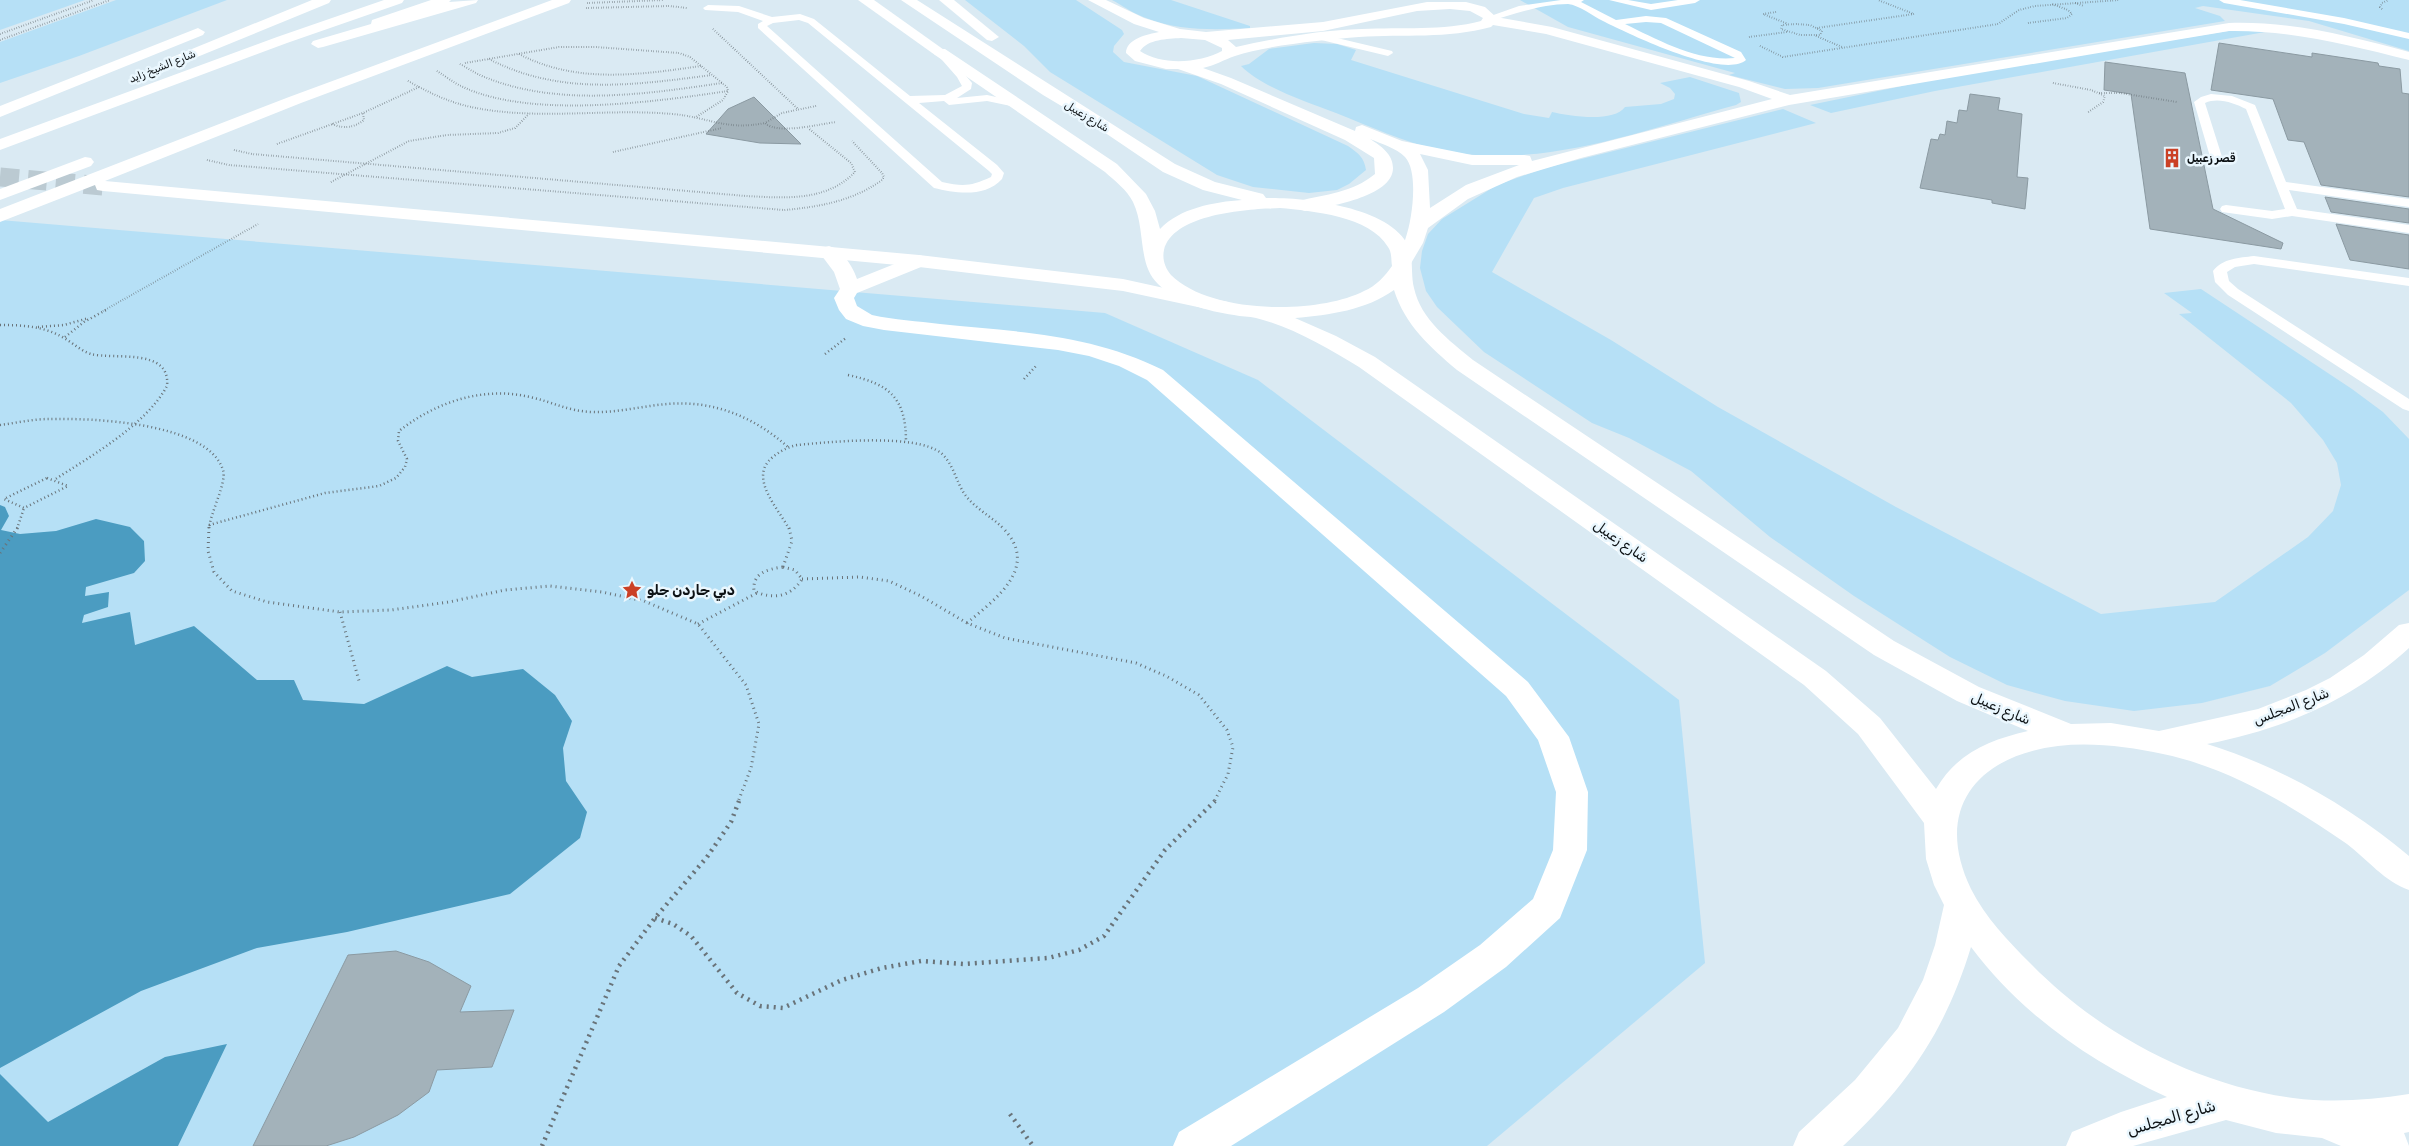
<svg xmlns="http://www.w3.org/2000/svg" width="2409" height="1146" viewBox="0 0 2409 1146" font-family="Rubik,'Noto Naskh Arabic',sans-serif">
  <style>
    .green { fill: #b6e0f6 }
    .water { fill: #4b9cc1 }
    .building { fill: #a3b2ba; stroke: #8b9aa2 }
    .lines { fill: none; stroke-linecap: round; stroke-linejoin: round }
    .highway-tunnel { stroke: #bbcad2; stroke-width: 19; stroke-dasharray: 19 9; stroke-linecap: butt }
    .path-far3 { stroke: #697379; stroke-width: 2; stroke-dasharray: 0.5 2; stroke-linecap: butt }
    .path-far2 { stroke: #697379; stroke-width: 2.5; stroke-dasharray: 1 3; stroke-linecap: butt }
    .path-far1 { stroke: #697379; stroke-width: 3; stroke-dasharray: 1 4; stroke-linecap: butt }
    .path { stroke: #697379; stroke-width: 4.5; stroke-dasharray: 2 5; stroke-linecap: butt }
    .lane { fill: #fff; fill-rule: evenodd }
    .street { fill: #fff; fill-rule: evenodd }
    .secondary { fill: #fff; fill-rule: evenodd }
    .highway { fill: #fff; fill-rule: evenodd }
    .labels { text-anchor: middle; stroke-width: 5; stroke-linejoin: round; paint-order: stroke }
    .far-street-label { font-size: 11px; fill: #0d1215; stroke: #eaf7fe }
    .far-poi-label { font-size: 11px; font-weight: bold; fill: #0d1215; stroke: #eaf7fe; text-anchor: start }
    .street-label { font-size: 14px; fill: #0d1215; stroke: #eaf7fe }
    .poi-label { font-size: 14px; font-weight: bold; fill: #0d1215; stroke: #eaf7fe; text-anchor: start }
    .near-street-label { font-size: 16px; fill: #0d1215; stroke: #eaf7fe }
  </style>
  <rect width="100%" height="100%" fill="#daeaf3"/>
  <g class="green">
    <polygon points="0,0 85,0 0,30"/>
    <polygon points="116,0 227,0 79,56 0,83 0,42"/>
    <path d="M965,0H1076L1122,30L1124,34L1114,46L1113,52L1124,62L1197,76L1348,146C1358,153 1364,157 1366,170L1349,184L1337,190L1309,193L1253,187L1217,175L1050,72L1024,46Z"/>
    <path d="M1112,0H1171L1250,26V28C1216,30 1179,31 1146,18C1134,14 1123,6 1112,0Z"/>
    <polygon points="1520,0 2409,0 2409,51 2309,21 2203,6 2195,8 2220,16 2225,21 1818,88 1785,89 1729,75 1735,73 1568,27"/>
    <polygon points="2235,30 2265,32 1935,91 1831,113 1810,105 1975,71"/>
    <path d="M1314,43L1337,44L1356,50L1351,60L1524,114L1549,118L1552,112C1569,116 1614,123 1625,107L1661,104L1674,99L1675,94L1670,88L1660,83L1690,77L1739,93L1741,102L1736,105C1640,131 1539,171 1439,150C1404,142 1369,126 1336,113C1307,102 1263,88 1241,66L1249,64L1269,49Z"/>
    <polygon points="1783,109 1816,123 1563,188 1534,198 1492,272 1611,340 1718,407 1896,507 2101,614 2215,602 2308,537 2333,511 2341,485 2337,463 2323,440 2291,403 2179,314 2192,313 2164,293 2201,289 2352,389 2383,412 2409,439 2409,590 2325,653 2270,686 2202,703 2134,711 2065,701 2007,685 1950,657 1854,596 1770,537 1691,471 1629,438 1592,423 1484,352 1437,307 1426,291 1420,268 1422,251 1428,234 1442,219 1497,185 1545,168"/>
    <polygon points="0,220 1105,313 1258,380 1679,700 1705,963 1487,1146 0,1146"/>
  </g>
  <g class="water">
    <polygon points="0,505 5,507 9,516 1,530 20,534 56,531 96,519 130,527 144,541 145,561 134,573 86,587 85,596 109,592 108,607 84,615 82,623 130,612 135,645 194,626 257,680 294,680 303,700 364,704 447,666 472,677 523,669 555,695 572,721 563,748 566,781 587,812 580,838 510,894 347,932 257,948 141,991 0,1068"/>
    <polygon points="227,1044 178,1146 0,1146 0,1074 48,1122 165,1057"/>
  </g>
  <g class="building">
    <polygon points="2219,43 2312,57 2312,53 2378,63 2379,66 2400,69 2402,93 2409,94 2409,197 2321,185 2304,142 2288,140 2273,99 2211,90"/>
    <polygon points="2105,62 2185,73 2213,209 2283,243 2281,249 2150,229 2131,94 2104,90"/>
    <polygon points="1970,94 2000,98 1998,110 2022,114 2017,177 2028,178 2025,209 1992,203 1992,200 1920,188 1931,139 1938,140 1940,134 1945,135 1947,121 1957,123 1959,110 1967,111"/>
    <polygon points="754,97 801,144 760,143 706,134 728,109"/>
    <polygon points="2325,197 2409,209 2409,223 2331,212"/>
    <polygon points="2336,224 2409,235 2409,269 2350,260"/>
    <polygon points="396,951 429,962 471,986 460,1012 514,1010 492,1067 437,1070 429,1092 398,1115 354,1137 326,1146 253,1146 348,955"/>
  </g>
  <g class="lines">
    <polyline class="highway-tunnel" points="0,177 103,186"/>
    <g class="path-far3">
      <polyline points="587,3 664,0"/>
      <polyline points="2075,3 2084,6"/>
      <polyline points="586,8 669,6 687,8"/>
      <polyline points="2382,9 2380,7 2382,3 2389,0"/>
      <polyline points="1776,12 1763,14 1788,24"/>
      <polyline points="2028,23 2067,18 2072,14 2068,10 2052,4"/>
      <polygon points="1796,24 1810,25 1822,31 1820,35 1800,35 1781,29 1782,25"/>
      <polyline points="1817,28 1914,14 1878,0"/>
      <polyline points="713,29 798,109"/>
      <polyline points="0,34 94,0"/>
      <polyline points="1816,36 1842,47"/>
      <polyline points="1749,37 1787,32"/>
      <polyline points="0,40 110,0"/>
      <polyline points="1760,46 1783,57 1998,24 2019,10 2035,6 2119,0"/>
      <path d="M519,54C576,84 639,75 701,66"/>
      <path d="M489,59C560,96 635,85 712,75"/>
      <polyline points="465,63 559,47 595,47 679,53 690,57 727,87 728,91 723,100 696,117"/>
      <path d="M460,64C469,69 478,75 487,78C560,107 647,94 722,83"/>
      <path d="M437,71C445,76 454,83 463,87C532,119 654,102 728,91"/>
      <path d="M408,81C428,92 448,102 471,107C537,121 605,108 672,114C709,117 725,131 765,123"/>
      <polyline points="2053,83 2091,90 2105,96 2103,102 2087,113"/>
      <polyline points="2099,93 2120,93 2177,102"/>
      <path d="M816,106L782,113L765,123C777,135 820,124 836,122"/>
      <path d="M332,124C343,129 354,128 364,120L363,113"/>
      <polyline points="277,144 363,113 419,87"/>
      <path d="M234,150L252,154L746,196C785,198 826,202 855,172L851,163L808,128"/>
      <polyline points="613,152 722,128"/>
      <path d="M207,160L229,165L784,210C819,207 853,201 882,180L884,177L882,173L852,141"/>
      <polyline points="331,182 409,141 447,135 498,133 515,128 529,114"/>
      <polyline points="103,311 258,224"/>
    </g>
    <g class="path-far2">
      <path d="M0,325C22,325 44,326 64,338C73,343 81,351 91,354C113,360 171,347 167,386C146,425 91,456 54,480"/>
      <polyline points="38,327 64,325 89,318"/>
      <polyline points="65,337 84,322 106,310"/>
      <polyline points="825,354 846,338"/>
      <path d="M848,375C890,384 906,398 906,442"/>
      <polyline points="1024,379 1036,366"/>
      <path d="M0,425C16,423 33,419 49,419C91,418 208,422 223,470C227,483 210,513 209,529"/>
      <polygon points="47,478 68,486 24,508 4,499"/>
      <path d="M209,525L325,493L379,486L396,478L405,467L407,459L398,441L399,431C436,402 483,386 530,397C553,402 567,411 592,412C617,413 642,406 667,404C714,400 754,417 788,447"/>
      <polyline points="17,529 24,508"/>
      <path d="M789,529C779,509 747,477 773,457C780,451 788,447 797,445C830,442 915,433 941,453C954,464 956,483 966,496C976,509 992,517 1004,529"/>
    </g>
    <g class="path-far1">
      <polyline points="209,527 208,551 214,572 232,591 267,602 340,612 391,610 449,602 505,590 550,586 602,592 644,601 698,624 746,685 759,724 751,768 738,802"/>
      <polyline points="0,553 18,527"/>
      <polyline points="783,567 792,541 789,527"/>
      <path d="M783,567L795,570L802,579C791,597 773,600 754,591C752,573 768,569 783,567Z"/>
      <polyline points="802,579 860,577 889,581 921,596 967,623 1005,638 1136,663 1166,676 1199,695 1227,730 1233,747 1228,774 1214,802"/>
      <polyline points="340,612 359,681"/>
      <path d="M967,623C997,598 1041,566 1002,527"/>
      <polyline points="698,624 757,593"/>
    </g>
    <g class="path">
      <polyline points="655,918 673,924 691,936 737,993 760,1006 783,1008 842,980 882,968 921,961 964,964 1048,958 1079,950 1104,936 1165,850 1215,801"/>
      <polyline points="1010,1114 1033,1146"/>
      <polyline points="542,1146 619,966 655,918 707,857 731,822 739,801"/>
    </g>
    <g class="lane">
      <path d="M1561,0H1584L1581,2L1616,20L1646,16L1666,18L1741,52L1746,60C1723,80 1627,33 1603,21C1593,16 1579,5 1568,4C1542,4 1515,14 1490,21L1485,18L1519,6ZM1646,22L1661,23L1735,58C1698,62 1658,40 1625,24Z"/>
      <polygon points="1609,0 1628,0 1651,4 1678,0 1700,0 1695,3 1651,10"/>
      <polygon points="2219,0 2240,0 2344,18 2409,33 2409,39 2344,24 2224,3"/>
      <path d="M708,5L739,6L772,17L800,14L814,19L910,96L945,95L962,86L957,77L935,52L936,50H944L972,83L971,89L957,98L987,95L1024,103L1025,105L1020,108L987,101L949,105L944,101L919,103L997,165L1004,173L1002,179C985,198 955,193 934,188L758,28V24L763,21L738,12L705,10L703,8ZM799,20L808,23L989,171L992,174L991,177C971,186 964,187 942,182L767,26L773,23Z"/>
      <polygon points="1320,34 1392,51 1393,53 1388,56 1317,39 1317,35"/>
      <path d="M2211,94L2232,96L2255,105L2286,182L2409,199V207L2289,190L2297,209L2409,225V233L2292,216L2272,219L2222,212L2220,209L2222,206L2226,205L2272,211L2285,209L2246,109C2234,103 2218,97 2205,103L2223,160L2217,164L2211,160L2194,102L2201,97Z"/>
      <path d="M2254,256L2409,278V286L2254,264L2235,267L2227,272L2229,281L2238,289L2409,399V411L2403,409L2228,295L2215,282L2213,271C2223,258 2239,258 2254,256Z"/>
    </g>
    <g class="street">
      <path d="M1088,0H1106L1144,18L1180,29L1206,32L1323,22L1427,2H1466L1485,7L1496,17L1552,27L1749,81L1790,95L2229,23C2291,21 2349,36 2409,52V60C2349,45 2292,30 2229,31L1789,105L1581,158L1517,177L1468,199L1428,228L1423,243L1410,265L1403,267L1396,265L1393,261C1398,253 1404,246 1406,237C1412,220 1419,172 1405,157C1396,148 1382,144 1370,139C1381,146 1393,154 1393,168C1393,197 1327,207 1305,211L1299,209L1296,205L1299,201C1326,194 1352,193 1375,174L1374,158L1345,140L1221,84L1178,69H1166L1135,61L1126,53C1126,39 1148,34 1159,32L1134,24ZM1450,9L1470,11L1483,18L1481,21C1443,31 1401,27 1362,29C1320,30 1277,38 1236,47L1228,40L1323,31L1417,11ZM1493,25L1546,34L1739,87L1772,99L1532,161L1530,156L1524,155H1472L1402,141L1362,125L1356,127L1355,131L1231,78L1203,68C1216,65 1223,60 1235,56C1267,45 1324,40 1359,37C1404,34 1447,39 1491,27ZM1181,38L1205,40L1222,48V51C1200,63 1162,66 1140,51C1148,39 1167,39 1181,38ZM1420,154L1472,165H1519L1466,185L1430,208L1428,170Z"/>
      <path d="M829,246C842,249 853,267 857,279L912,257L919,255L926,257L929,261L926,265L857,293L854,298L857,306L872,315C894,320 918,321 940,324C1019,332 1091,334 1163,370L1528,682L1569,737L1588,792L1587,850L1560,918L1506,967L1444,1012L1231,1146H1173L1179,1132L1418,988L1480,945L1533,899L1553,850L1556,792L1538,740L1506,696L1147,380L1119,366L1089,356L1058,350L884,330L863,326L846,319L839,310L834,298L840,289L834,272L819,252L822,248Z"/>
    </g>
    <g class="secondary">
      <path d="M901,0H917L1175,164L1215,182L1263,194L1266,198C1304,197 1396,207 1410,250C1413,262 1411,276 1414,288C1421,320 1449,340 1473,360L1894,641L1979,687L2071,724L2111,723L2159,731L2258,709L2306,690L2330,678L2364,655L2399,625L2409,623V648C2351,701 2283,729 2207,744C2281,767 2349,806 2409,856V890C2385,882 2367,859 2347,844C2292,806 2230,768 2163,754C2129,747 2093,742 2058,746C1976,756 1933,810 1971,889C1985,917 2008,941 2030,963C2098,1033 2195,1085 2293,1098C2332,1103 2370,1100 2409,1094V1132L2404,1133L2409,1146H2341L2322,1138L2276,1133L2226,1120L2133,1146H2066L2072,1132L2121,1112L2167,1097C2091,1062 2022,1015 1971,947C1945,1032 1907,1086 1843,1146H1793L1799,1132L1855,1080L1898,1028L1923,980L1935,945L1944,905L1934,885L1926,859L1924,823L1858,734L1804,685L1359,367C1328,348 1292,327 1256,318C1249,316 1241,317 1234,315C1207,311 1177,303 1158,284C1137,264 1146,229 1133,202C1127,190 1115,181 1105,172L935,55L933,52L935,49H945L1117,164L1146,194L1155,211L1160,229C1180,208 1214,202 1242,200L1203,190L1163,172L1095,126L1043,95ZM1280,208C1312,211 1370,216 1388,247C1392,252 1391,260 1392,266C1385,276 1376,286 1364,291C1317,315 1210,314 1171,275C1165,268 1162,259 1164,250C1173,213 1251,209 1280,208ZM1394,290C1405,325 1430,347 1457,370L1874,655L1957,701L2028,731C1989,740 1957,753 1936,789L1880,718L1826,671L1375,357L1336,336L1295,318C1330,315 1366,310 1394,290Z"/>
      <polygon points="939,0 954,0 999,37 992,41 987,40"/>
    </g>
    <g class="highway">
      <polygon points="312,0 331,0 329,3 180,64 175,65 168,61 170,58"/>
      <polygon points="384,0 404,0 402,3 287,43 0,150 0,139 277,37"/>
      <polygon points="431,0 451,0 449,2 478,0 476,3 323,47 318,48 311,44 313,41 371,24 372,20"/>
      <polygon points="552,0 571,0 569,3 301,103 105,181 919,255 1123,279 1228,302 1231,306 1228,310 1221,312 1123,291 919,267 103,191 97,190 95,185 0,222 0,209 289,97"/>
      <polygon points="858,0 874,0 947,52 940,56 935,55"/>
      <polygon points="198,28 205,32 203,35 0,117 0,106"/>
      <polygon points="85,157 91,158 94,162 91,166 0,200 0,189"/>
    </g>
  </g>
  <defs>
    <symbol id="building-bare" viewBox="-9 -9 18 18"><path d="M-4-6H4V6H1V3H-1V6H-4ZM-2.5-4.3h1.7v1.8h-1.7ZM.8-4.3h1.7v1.8H.8ZM-2.5-1h1.7V.8h-1.7ZM.8-1h1.7V.8H.8Z" fill="#cb4025" stroke="#eaf7fe" stroke-width="2.5" paint-order="stroke"/></symbol>
    <symbol id="sight-bare" viewBox="-9 -9 18 18"><path d="M0-6L1.8-2.2L6-1.7L2.9 1.2L3.7 5.4L0 3.3L-3.7 5.4L-2.9 1.2L-6-1.7L-1.8-2.2Z" fill="#cb4025" stroke="#eaf7fe" stroke-width="2.5" paint-order="stroke"/></symbol>
  </defs>
  <g fill-rule="evenodd">
    <use href="#building-bare" x="2158" y="144" width="28" height="28"/>
    <use href="#sight-bare" x="618" y="576" width="28" height="28"/>
  </g>
  <g class="labels">
    <g class="far-street-label">
      <text transform="translate(162 66) rotate(-22)" y="4">شارع الشيخ زايد</text>
      <text transform="translate(1087 116) rotate(31)" y="4">شارع زعيبل</text>
    </g>
    <g class="far-poi-label">
      <text x="2187" y="162">قصر زعبيل</text>
    </g>
    <g class="street-label">
      <text transform="translate(1621 541) rotate(35)" y="5">شارع زعيبل</text>
      <text transform="translate(2291 706) rotate(-21)" y="5">شارع المجلس</text>
      <text transform="translate(2001 708) rotate(23)" y="5">شارع زعيبل</text>
    </g>
    <g class="poi-label">
      <text x="647" y="595">دبي جاردن جلو</text>
    </g>
    <g class="near-street-label">
      <text transform="translate(2171 1117) rotate(-16)" y="6">شارع المجلس</text>
    </g>
  </g>
</svg>
